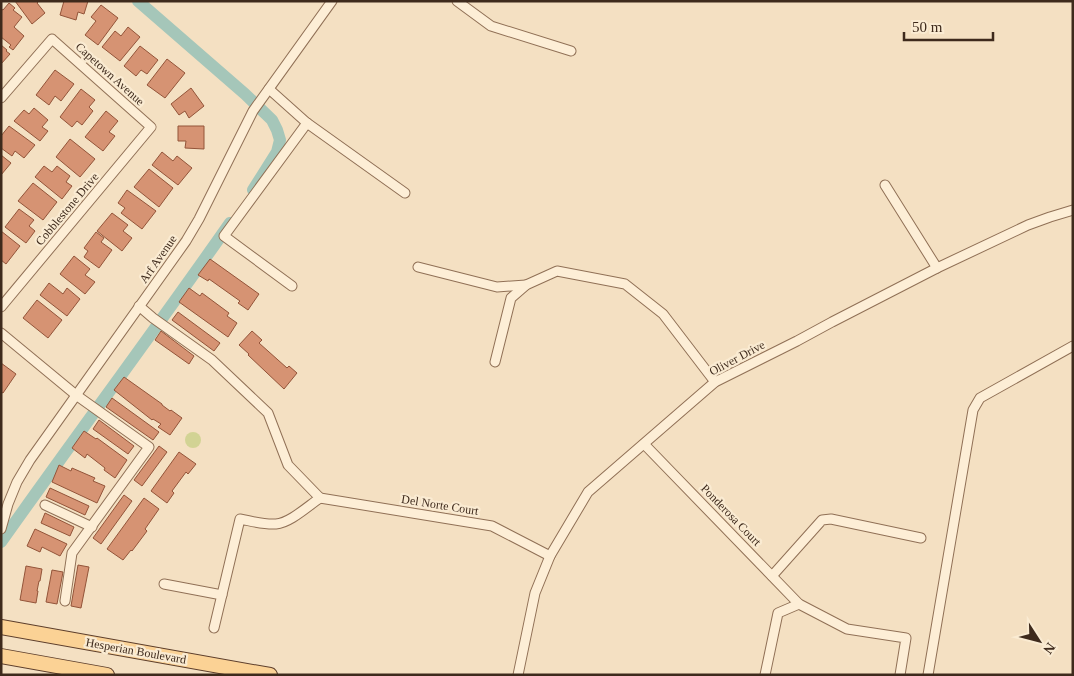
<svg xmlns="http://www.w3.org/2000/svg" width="1074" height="676" viewBox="0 0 1074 676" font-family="Georgia,serif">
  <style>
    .green { fill: #d2d394 }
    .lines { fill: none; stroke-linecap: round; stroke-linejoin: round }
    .canal { stroke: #a5c6b9; stroke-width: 12 }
    .building { fill: #d69373; stroke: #935439 }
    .street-casing { stroke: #907056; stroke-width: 11 }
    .primary-casing { stroke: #5d3e2b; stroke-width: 16 }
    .street { stroke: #fdeed6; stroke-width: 9 }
    .primary { stroke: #fbd295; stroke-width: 14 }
    .labels { text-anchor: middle; stroke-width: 4.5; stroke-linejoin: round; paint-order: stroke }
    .street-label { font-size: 12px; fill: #3e2a1c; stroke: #faebd2 }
  </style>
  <rect width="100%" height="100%" fill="#f4e0c2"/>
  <circle class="green" cx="193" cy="440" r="8"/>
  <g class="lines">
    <g class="canal">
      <polyline points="138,1 245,94 272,120 277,130 280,140 277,152 253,190"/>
      <path d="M1,542C77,435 155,330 230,223"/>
    </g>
  </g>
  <g class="building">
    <polygon points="15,1 39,1 37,3 45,13 32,24"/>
    <polygon points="64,1 88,1 84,14 78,12 76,20 60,15"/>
    <polygon points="9,3 15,8 13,10 22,17 14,27 24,36 13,50 9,47 11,45 1,37 1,9 3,10"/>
    <polygon points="101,5 118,18 98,45 85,35 96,21 91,17"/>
    <polygon points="128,27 140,37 120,61 102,47 115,31 121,36"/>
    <polygon points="1,45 7,50 6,51 10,54 1,64"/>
    <polygon points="140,46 158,60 147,74 141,70 136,76 124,66"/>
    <polygon points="167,59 185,73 165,98 147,85"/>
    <polygon points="55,70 74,84 61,101 55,96 49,105 36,95"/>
    <polygon points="191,88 204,106 189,118 185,111 179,115 171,104"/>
    <polygon points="81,89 95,100 89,107 93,111 82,125 77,121 72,127 60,117"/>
    <polygon points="34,108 48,120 42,127 48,131 40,141 14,121 24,110 29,114"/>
    <polygon points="106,111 118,121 109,132 115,136 103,151 85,137"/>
    <polygon points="9,126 35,145 24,158 15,151 12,156 1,148 1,136"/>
    <polygon points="178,126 204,126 204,149 185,148 186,141 178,141"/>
    <polygon points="70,139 95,159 80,177 56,157"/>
    <polygon points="162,152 173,161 177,156 192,168 178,185 152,165"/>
    <polygon points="1,155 11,163 1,175"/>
    <polygon points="44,166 52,172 57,166 70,176 66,182 72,186 62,199 35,177"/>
    <polygon points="149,169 173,188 159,207 134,187"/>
    <polygon points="33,183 57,202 43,220 18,201"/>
    <polygon points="127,190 156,211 142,229 121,213 125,208 118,203"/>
    <polygon points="19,209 34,220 29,226 35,231 26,243 5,227"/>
    <polygon points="112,213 128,225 123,231 132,238 122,251 97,231"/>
    <polygon points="1,231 20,246 6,264 1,260"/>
    <polygon points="96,232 104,238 101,242 112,250 99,268 84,257 88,251 84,248"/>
    <polygon points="74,256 90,269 85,275 95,282 85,294 60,274"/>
    <polygon points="210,259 259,294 248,310 238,303 240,301 209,279 208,281 198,275"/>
    <polygon points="49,283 63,294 67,288 80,299 67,316 40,295"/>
    <polygon points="189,288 200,296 202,293 229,313 227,316 237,323 228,337 179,302"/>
    <polygon points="37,300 62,320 48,338 23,318"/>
    <polygon points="178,312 220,343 214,351 172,320"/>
    <polygon points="161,331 194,356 189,364 155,340"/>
    <polygon points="252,331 262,340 259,343 287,368 289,366 297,373 284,389 248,355 249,354 239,345"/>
    <polygon points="1,363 16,374 3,393 1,392"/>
    <polygon points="124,377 162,404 162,405 170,411 171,410 182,418 170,435 158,427 161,424 153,419 152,420 114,390"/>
    <polygon points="112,398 159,432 153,440 106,407"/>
    <polygon points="99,420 134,446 128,454 93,429"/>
    <polygon points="84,431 96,439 97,438 127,460 115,478 104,470 105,468 87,454 85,458 72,448"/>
    <polygon points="159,446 167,452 142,486 134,480"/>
    <polygon points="179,452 196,464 188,474 186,472 172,491 174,493 167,503 151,491"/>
    <polygon points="59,465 71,471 72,468 95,478 93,481 105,486 97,503 52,482"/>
    <polygon points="50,488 89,506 85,515 46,497"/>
    <polygon points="124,495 132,501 101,544 93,538"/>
    <polygon points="144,498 159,509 145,529 147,531 132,551 131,550 123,560 107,549"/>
    <polygon points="45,513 74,527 70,536 41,523"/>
    <polygon points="35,529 67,544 60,556 42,547 40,552 27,546"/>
    <polygon points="78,565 89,567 81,608 71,606"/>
    <polygon points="26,566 42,569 40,581 39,581 37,591 38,591 36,603 20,600"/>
    <polygon points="52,570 63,572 57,604 46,602"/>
  </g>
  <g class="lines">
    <defs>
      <g id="street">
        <polyline points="457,1 491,26 571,51"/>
        <polyline points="269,89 307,123 405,193"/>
        <polyline points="1,98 52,39 151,127 1,307"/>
        <polyline points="885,185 937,268"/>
        <polyline points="418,267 497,287 526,285"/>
        <polyline points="292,286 224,236 307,123"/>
        <polyline points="139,306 153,318 212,360 268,413 288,465 320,498"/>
        <polyline points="1,333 76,395 149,447 72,553 65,601"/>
        <polyline points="495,362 511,298 526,285 557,271 625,284 663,314 715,382"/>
        <polyline points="644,444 799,604 847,629 906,638 900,675"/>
        <polyline points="320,498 492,526 550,556"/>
        <polyline points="45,505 92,527"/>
        <polyline points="1,529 8,504 17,482 30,460 186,241 199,219 253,111 332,1"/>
        <polyline points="772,576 822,520 831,519 921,538"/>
        <polyline points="164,584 222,595"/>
        <path d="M214,628L240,519C251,521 264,525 276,524C290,523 308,506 320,498"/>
        <polyline points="518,675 535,593 550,556 588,492 715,382 797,341 832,322 937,268 1028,225 1050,217 1073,210"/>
        <polyline points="765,675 778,613 799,604"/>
        <polyline points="928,675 973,410 980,398 1073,346"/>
      </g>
      <g id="primary">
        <polyline points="1,627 270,675"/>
        <polyline points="1,656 107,675"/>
      </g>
    </defs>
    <use href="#street" class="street-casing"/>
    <use href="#primary" class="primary-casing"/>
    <use href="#street" class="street"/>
    <use href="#primary" class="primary"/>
  </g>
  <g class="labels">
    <g class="street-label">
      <text transform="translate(110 74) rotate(42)" y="4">Capetown Avenue</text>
      <text transform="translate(67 209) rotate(-50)" y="4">Cobblestone Drive</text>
      <text transform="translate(158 259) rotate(-55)" y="4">Arf Avenue</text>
      <text transform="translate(737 358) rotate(-28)" y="4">Oliver Drive</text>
      <text transform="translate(440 505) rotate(9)" y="4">Del Norte Court</text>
      <text transform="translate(731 515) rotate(46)" y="4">Ponderosa Court</text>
      <text transform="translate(136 651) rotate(10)" y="4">Hesperian Boulevard</text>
    </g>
  </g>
  <rect width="1074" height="676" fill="none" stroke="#3e2a1c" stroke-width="5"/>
  <g transform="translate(1039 641) rotate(126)" stroke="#faebd2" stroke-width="4" paint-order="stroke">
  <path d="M0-4L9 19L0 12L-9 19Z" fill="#3e2a1c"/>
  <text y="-8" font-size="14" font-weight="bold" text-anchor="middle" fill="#3e2a1c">N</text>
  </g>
  <path d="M904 32v8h89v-8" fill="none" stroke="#3e2a1c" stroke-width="2.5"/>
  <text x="912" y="32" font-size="15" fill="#3e2a1c" stroke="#faebd2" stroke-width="4" paint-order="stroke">50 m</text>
</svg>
